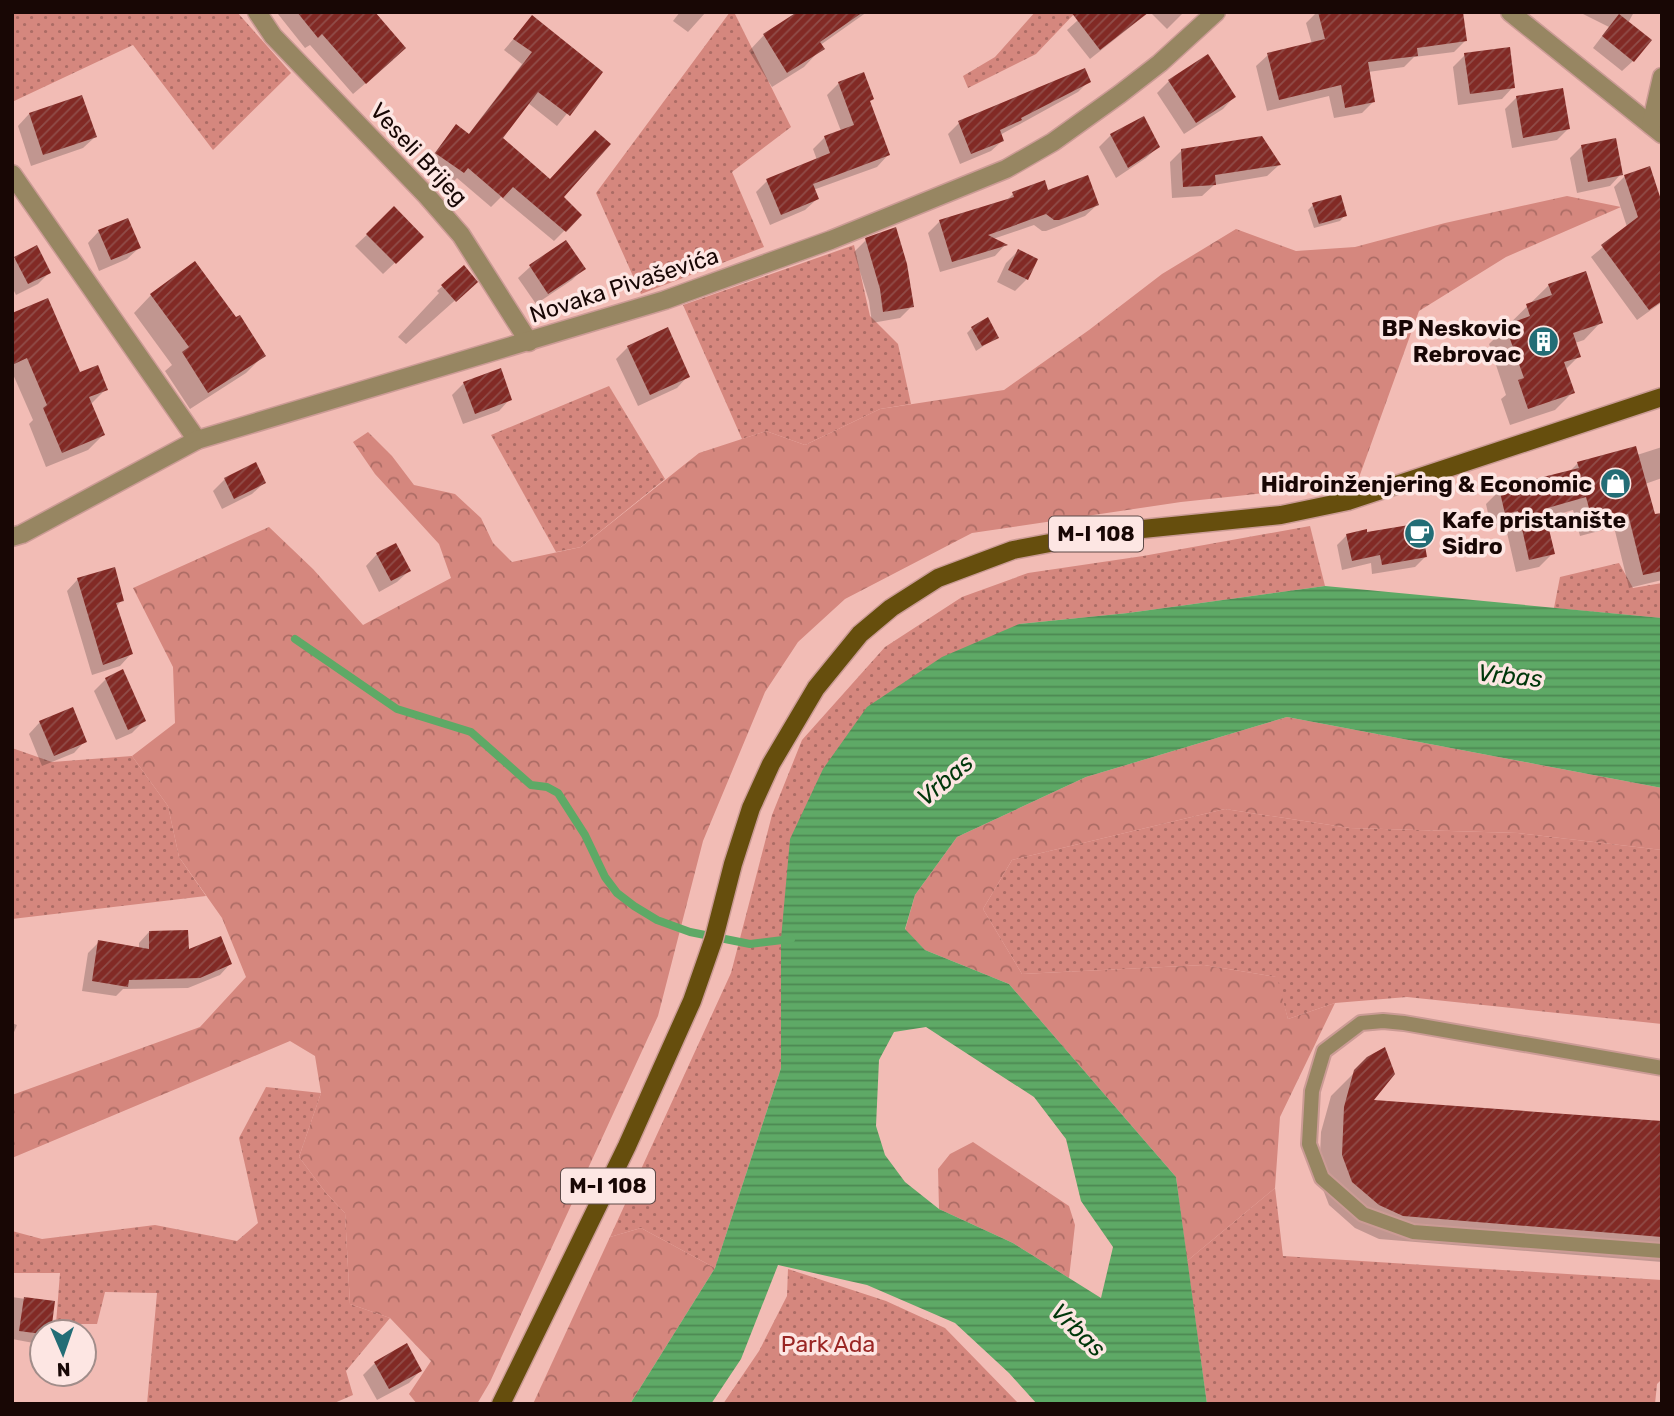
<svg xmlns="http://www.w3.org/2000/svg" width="1674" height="1416" viewBox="0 0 1674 1416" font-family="Rubik,sans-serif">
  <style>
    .grass { fill: url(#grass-dots) }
    .forest { fill: url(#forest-crowns) }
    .water { fill: url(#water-rules); fill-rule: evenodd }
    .shadow { fill: #0003 }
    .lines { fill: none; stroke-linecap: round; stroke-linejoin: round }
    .stream { stroke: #5ea966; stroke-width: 8 }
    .building { fill: url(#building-hatch) }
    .service-casing { stroke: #cb9b95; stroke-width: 18 }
    .minor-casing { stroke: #cb9b95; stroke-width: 21 }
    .primary-casing { stroke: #cb9b95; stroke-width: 21 }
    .service { stroke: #978662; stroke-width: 14 }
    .minor { stroke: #978662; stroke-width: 18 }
    .primary { stroke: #664e0d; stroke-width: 18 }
    .labels { text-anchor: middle; stroke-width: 7; stroke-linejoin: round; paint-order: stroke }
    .shield { fill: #fde6e3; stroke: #5d4a48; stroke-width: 2 }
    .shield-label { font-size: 21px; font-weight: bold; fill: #180705 }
    .street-label { font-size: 23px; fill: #180705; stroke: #fde6e3 }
    .poi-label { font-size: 23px; font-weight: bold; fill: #180705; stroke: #fde6e3; text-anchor: end }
    .park-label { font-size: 23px; fill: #9a2624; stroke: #fde6e3 }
    .water-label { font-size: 24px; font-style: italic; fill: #00370b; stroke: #fde6e3 }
  </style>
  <defs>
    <pattern id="grass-dots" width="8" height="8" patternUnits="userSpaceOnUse" patternTransform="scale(1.75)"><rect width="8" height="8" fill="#d5877e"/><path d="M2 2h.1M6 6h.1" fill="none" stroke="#ac6c65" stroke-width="1.8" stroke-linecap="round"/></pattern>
    <pattern id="forest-crowns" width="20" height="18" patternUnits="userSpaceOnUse" patternTransform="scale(1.75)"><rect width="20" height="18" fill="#d5877e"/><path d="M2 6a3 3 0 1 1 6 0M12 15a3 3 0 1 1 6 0" fill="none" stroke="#ac6c65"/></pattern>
    <pattern id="water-rules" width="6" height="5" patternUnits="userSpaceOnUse" patternTransform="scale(1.75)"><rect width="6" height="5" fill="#5ea966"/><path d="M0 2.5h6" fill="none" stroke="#4d8852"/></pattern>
    <pattern id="building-hatch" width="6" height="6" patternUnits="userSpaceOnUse" patternTransform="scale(1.75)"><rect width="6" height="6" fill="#822a25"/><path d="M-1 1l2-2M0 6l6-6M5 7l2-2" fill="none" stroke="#904d49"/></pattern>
  </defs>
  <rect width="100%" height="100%" fill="#f2bcb5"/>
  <g class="grass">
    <polygon points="12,12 237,12 291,73 213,150 133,45 12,102"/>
    <polygon points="730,12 734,12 791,127 732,172 764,247 641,294 596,193"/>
    <polygon points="1035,12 1076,12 1036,54 968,88 963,76 995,57"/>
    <polygon points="854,245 870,316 898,344 911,404 880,409 805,445 766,431 742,439 683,305"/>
    <polygon points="609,386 665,479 581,547 556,552 491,435"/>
    <polygon points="1310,526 1325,586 1128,613 1019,624 781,939 781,1068 715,1268 641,1228 610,1237 731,973 772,815 802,740 885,647 962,597 1028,573 1143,556"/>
    <polygon points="1619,563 1633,588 1662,583 1662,618 1554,608 1560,577"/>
    <polygon points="12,748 52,762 132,756 168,806 179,857 206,896 12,919"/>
    <polygon points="1225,809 1350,828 1518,833 1662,850 1662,1024 1407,997 1335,1003 1288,1019 1276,977 1204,965 1022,974 983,909 1012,860"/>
    <polygon points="266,1087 321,1093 299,1157 326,1193 345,1213 350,1304 390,1318 346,1371 353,1395 332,1404 147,1404 157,1293 105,1292 97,1324 56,1324 60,1273 12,1273 12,1231 42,1239 155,1225 237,1241 258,1223 239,1138"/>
    <polygon points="1275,1188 1283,1256 1662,1280 1662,1379 1657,1384 1655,1404 1207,1404 1187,1261"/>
    <polygon points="788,1269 886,1301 945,1328 1019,1404 723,1404 759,1351 787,1296"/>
  </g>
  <g class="forest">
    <polygon points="1567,196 1621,207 1506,257 1419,311 1357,483 1181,502 972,533 845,599 798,642 765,692 703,841 658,1016 490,1382 477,1404 417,1404 409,1394 431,1361 390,1318 350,1304 345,1213 326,1193 299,1157 321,1093 315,1056 290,1041 12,1158 12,1095 200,1027 246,977 222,918 179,857 168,806 132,756 175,723 173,667 133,588 269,527 313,569 363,625 451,578 439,544 375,474 353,442 368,432 392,456 414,485 455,494 481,518 493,543 512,562 581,547 699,453 766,431 805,445 880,409 1004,390 1089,330 1162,274 1236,229 1296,251 1355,247 1445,223"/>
    <polygon points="1287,717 1662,788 1662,850 1518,833 1350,828 1225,809 1012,860 983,909 1022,974 1204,965 1277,977 1288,1019 1335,1003 1280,1117 1275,1188 1187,1261 1176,1177 1009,984 925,950 905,930 915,895 957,837 1086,777"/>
    <polygon points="973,1142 1069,1206 1075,1225 1069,1278 1013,1243 939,1209 938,1169 950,1154"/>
    <polygon points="641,1228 715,1268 630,1404 533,1404 610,1237"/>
  </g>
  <path class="water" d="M1325,586L1662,618V788L1287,717L1086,777L957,837L915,895L905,929L925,950L1009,984L1176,1177L1207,1404H1037L1009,1373L955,1323L867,1285L778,1265L741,1359L711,1404H630L715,1268L781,1068V939L790,839L823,769L867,707L942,657L1019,624L1128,613ZM926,1027L1034,1097L1066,1139L1081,1201L1113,1247L1101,1298L1013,1243L939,1209L905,1182L885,1155L876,1126L879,1060L894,1032Z"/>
  <g class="shadow">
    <polygon points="280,12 373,12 393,60 353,94 310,45 305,48 278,14"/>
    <polygon points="680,12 706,12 688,32 673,21"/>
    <polygon points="801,12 867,12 819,46 819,51 804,67 772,87 749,51 764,35"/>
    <polygon points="1087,12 1149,12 1090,59 1067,30"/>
    <polygon points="1150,12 1184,12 1167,29"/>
    <polygon points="1317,12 1405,12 1466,40 1454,52 1414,57 1404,67 1368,72 1373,102 1362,113 1334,118 1329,96 1267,111 1256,66 1268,55 1312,44 1306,23"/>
    <polygon points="1579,12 1634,12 1628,23 1633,61 1622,71 1593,48 1609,27"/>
    <polygon points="532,17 600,72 557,126 528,103 500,139 580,215 554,241 501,197 491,207 457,178 452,183 426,164 456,126 468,135 522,64 504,50"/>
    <polygon points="1465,55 1513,87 1502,99 1458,105 1453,67"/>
    <polygon points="1207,56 1234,97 1223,109 1184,134 1157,93 1169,81"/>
    <polygon points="1084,71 1089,81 1078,92 1000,135 1002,141 991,151 960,164 948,134 959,123"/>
    <polygon points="839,83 868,102 888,155 877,167 813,190 817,199 805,210 770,225 756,192 767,181 817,160 813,149 825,137 841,131 827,95"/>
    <polygon points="1516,98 1568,129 1557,140 1512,148 1505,109"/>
    <polygon points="29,114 95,137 83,148 31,166 18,126"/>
    <polygon points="1111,135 1158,147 1146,158 1116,178 1099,147"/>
    <polygon points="1582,146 1621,174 1610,186 1577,193 1570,158"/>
    <polygon points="1182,150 1279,165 1267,176 1214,185 1202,196 1172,198 1170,162"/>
    <polygon points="1625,176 1662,206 1662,302 1637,320 1591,257 1627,227 1614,187"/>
    <polygon points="1047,192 1097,205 1085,216 1046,231 1042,231 1034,225 993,239 1005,245 995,256 940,272 928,233 940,221 1005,202 1013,194"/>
    <polygon points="1313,205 1345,215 1340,221 1314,228 1308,210"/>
    <polygon points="394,209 422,237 383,274 355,246"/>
    <polygon points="99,231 139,248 127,259 99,271 88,243"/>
    <polygon points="866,240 912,306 900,318 872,323 869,301 854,252"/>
    <polygon points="565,242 583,269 572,280 536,304 518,278 530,267"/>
    <polygon points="1018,251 1027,279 1015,291 997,282 1006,263"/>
    <polygon points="15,258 49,273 38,284 16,295 12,287 12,261"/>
    <polygon points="464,267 470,287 406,344 398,337 439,293 437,291"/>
    <polygon points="1549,285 1601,322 1584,340 1575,343 1579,356 1565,370 1573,392 1555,410 1510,425 1501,399 1506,395 1489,344"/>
    <polygon points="151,295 264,355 246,373 190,409 165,371 172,365 134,313"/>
    <polygon points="12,315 79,375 106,389 90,405 103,435 88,450 46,467 29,424 33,420 12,372"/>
    <polygon points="972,328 997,337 976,351 967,333"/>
    <polygon points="628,347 688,376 677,388 638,406 616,359"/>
    <polygon points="464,383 510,399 499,411 463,424 452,395"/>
    <polygon points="1662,447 1662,478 1645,484 1653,516 1662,514 1662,580 1629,588 1614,527 1580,536 1573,510 1545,518 1553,553 1539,567 1516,572 1505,524 1491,527 1486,504 1500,490 1568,473 1578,463 1637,455"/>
    <polygon points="225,479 264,483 252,494 222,509 213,491"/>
    <polygon points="1366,534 1425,557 1415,567 1372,574 1371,563 1342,570 1337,545 1347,535"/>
    <polygon points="377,554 409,571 397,582 379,592 366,566"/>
    <polygon points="78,579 122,600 116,607 131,654 120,666 92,675 67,591"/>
    <polygon points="106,679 144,721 132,733 116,740 94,691"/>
    <polygon points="40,722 85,741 74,753 42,766 29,734"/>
    <polygon points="149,932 187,952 230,964 220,975 188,988 123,989 116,996 82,991 88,953 99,942 139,949 139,943"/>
    <polygon points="12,1023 17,1025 12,1037"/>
    <polygon points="1368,1059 1370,1101 1662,1123 1662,1262 1379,1239 1355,1228 1329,1205 1319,1179 1321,1132 1331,1096"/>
    <polygon points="12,1297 53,1303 49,1332 42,1332 42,1341 39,1344 12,1339"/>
    <polygon points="375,1363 420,1371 409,1383 377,1400 363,1375"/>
  </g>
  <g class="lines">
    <polyline class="stream" points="295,639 397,709 471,732 531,785 547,787 558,793 585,835 605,877 617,893 634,906 657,920 690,932 750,944 791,939"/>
  </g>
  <g class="building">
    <polygon points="297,12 375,12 406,48 366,84 322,34 318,38"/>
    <polygon points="797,12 863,12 820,42 825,49 787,73 763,34"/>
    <polygon points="1071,12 1149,12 1100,50"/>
    <polygon points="1318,12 1463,12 1467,41 1417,48 1418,56 1368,62 1375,102 1345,108 1341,85 1279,100 1267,53 1325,39"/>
    <polygon points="1619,14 1652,40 1634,62 1602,36"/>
    <polygon points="532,15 603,72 570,116 538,92 503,138 550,179 595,130 611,144 564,197 582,215 566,232 513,187 503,198 468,168 464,173 435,153 456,124 469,134 532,52 513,39"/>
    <polygon points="1510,47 1515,88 1470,94 1464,53"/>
    <polygon points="1208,54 1236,97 1196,123 1168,80"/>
    <polygon points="1085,68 1091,82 1021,118 1022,120 1000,130 1004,141 971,154 958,121"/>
    <polygon points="864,72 874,99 870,101 890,155 813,184 819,199 781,215 766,179 830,153 824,136 854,125 838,82"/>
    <polygon points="1563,88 1570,129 1523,138 1516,96"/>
    <polygon points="82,95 97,137 43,155 29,113"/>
    <polygon points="1144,116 1160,147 1128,168 1110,134"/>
    <polygon points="1262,136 1281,165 1215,175 1216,185 1183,187 1181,149"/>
    <polygon points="1616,138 1623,175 1588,182 1581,145"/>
    <polygon points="1650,166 1662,203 1662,301 1649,310 1601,245 1638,217 1624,175"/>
    <polygon points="1088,175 1099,205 1059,220 1054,220 1046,214 988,235 1008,245 952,262 939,220 1014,197 1012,192 1045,180 1048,190"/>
    <polygon points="1341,195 1347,216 1319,224 1312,203"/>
    <polygon points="394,206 424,237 396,264 366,234"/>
    <polygon points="128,218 141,248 111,260 98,230"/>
    <polygon points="896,227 907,264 914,307 883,312 880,289 865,238"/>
    <polygon points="566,240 586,269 548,294 529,265"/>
    <polygon points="37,245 51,273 28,284 14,257"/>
    <polygon points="1018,249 1038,259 1028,280 1008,270"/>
    <polygon points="195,261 236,317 240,315 266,356 208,393 182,352 189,347 150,294"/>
    <polygon points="464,265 478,282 456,302 441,285"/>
    <polygon points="1586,271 1603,323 1573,333 1581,357 1564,362 1575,393 1528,409 1518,380 1524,378 1505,325 1530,316 1526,304 1552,295 1548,284"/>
    <polygon points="48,298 80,372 98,365 108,390 89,397 105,435 62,453 43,408 47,405 27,358 12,365 12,313"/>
    <polygon points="988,317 999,338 982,346 971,327"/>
    <polygon points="668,327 690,377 650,395 627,346"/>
    <polygon points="501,368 512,400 475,414 463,382"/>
    <polygon points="1636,446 1655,514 1662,513 1662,571 1643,575 1628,514 1593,523 1586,497 1544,509 1555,554 1529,560 1518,511 1505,514 1499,488 1579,468 1577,462"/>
    <polygon points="256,462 266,483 234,499 224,478"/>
    <polygon points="1421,523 1427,557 1382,565 1380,555 1352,561 1346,534 1367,529 1367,532"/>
    <polygon points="396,543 411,571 391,581 376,553"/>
    <polygon points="115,567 124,601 116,603 133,654 103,665 77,578"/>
    <polygon points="123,669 146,721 128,730 105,678"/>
    <polygon points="73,707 87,742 54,756 39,721"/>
    <polygon points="188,930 189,949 221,936 232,964 200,978 129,980 128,987 92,981 98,940 149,949 149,931"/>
    <polygon points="1385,1047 1395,1074 1374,1100 1662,1121 1662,1237 1403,1216 1379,1205 1352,1182 1342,1155 1344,1107 1354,1070 1367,1057"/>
    <polygon points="24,1297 55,1301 51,1332 42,1332 42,1334 19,1331"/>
    <polygon points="407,1343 422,1371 389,1389 374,1362"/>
  </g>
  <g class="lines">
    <defs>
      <polyline id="service" points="1662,1068 1404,1023 1383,1021 1361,1023 1324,1051 1312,1091 1309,1144 1322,1178 1363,1214 1413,1232 1662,1251"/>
      <g id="minor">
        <polyline points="257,12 273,36 427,196 461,235 529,342"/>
        <polyline points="1510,12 1662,134"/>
        <polyline points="1651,125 1662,77"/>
        <polyline points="12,174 197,440"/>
        <polyline points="12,537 22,534 197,440 665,300 831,240 1006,169 1053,142 1120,94 1160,63 1216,12"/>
      </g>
      <polyline id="primary" points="501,1404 627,1146 692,1001 714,938 733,864 751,808 771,764 816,688 860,634 891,608 938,578 1013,550 1103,533 1281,515 1348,501 1662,397"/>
    </defs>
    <use href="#service" class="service-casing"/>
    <use href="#minor" class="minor-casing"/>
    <use href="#primary" class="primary-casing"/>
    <use href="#service" class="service"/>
    <use href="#minor" class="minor"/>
    <use href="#primary" class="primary"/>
  </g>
  <defs>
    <symbol id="building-disc" viewBox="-11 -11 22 22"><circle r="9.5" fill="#236d76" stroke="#fde6e3"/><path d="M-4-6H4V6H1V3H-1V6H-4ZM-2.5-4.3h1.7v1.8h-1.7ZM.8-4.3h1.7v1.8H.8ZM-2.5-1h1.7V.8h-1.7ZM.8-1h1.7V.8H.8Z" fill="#fff"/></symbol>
    <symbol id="shop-disc" viewBox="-11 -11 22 22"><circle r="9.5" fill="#236d76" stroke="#fde6e3"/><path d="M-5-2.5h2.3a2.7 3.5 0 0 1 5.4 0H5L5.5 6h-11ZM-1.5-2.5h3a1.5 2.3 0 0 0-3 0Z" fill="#fff"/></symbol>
    <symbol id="cafe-disc" viewBox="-11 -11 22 22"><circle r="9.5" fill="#236d76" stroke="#fde6e3"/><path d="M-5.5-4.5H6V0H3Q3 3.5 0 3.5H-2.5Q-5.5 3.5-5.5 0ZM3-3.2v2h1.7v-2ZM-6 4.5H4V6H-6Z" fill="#fff"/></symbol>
  </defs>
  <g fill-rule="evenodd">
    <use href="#building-disc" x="1526" y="324" width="35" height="35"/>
    <use href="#shop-disc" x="1598" y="466" width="35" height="35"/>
    <use href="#cafe-disc" x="1402" y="516" width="35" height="35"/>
  </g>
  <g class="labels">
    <g class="shield">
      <rect x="1049" y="516.5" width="94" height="35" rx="5"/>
      <rect x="561" y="1168.5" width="94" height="35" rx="5"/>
    </g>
    <g class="shield-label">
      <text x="1096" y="541">M-I 108</text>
      <text x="608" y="1193">M-I 108</text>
    </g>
    <g class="street-label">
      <text transform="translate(419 154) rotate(47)" y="8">Veseli Brijeg</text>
      <text transform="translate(624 285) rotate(-18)" y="8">Novaka Pivaševića</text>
    </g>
    <g class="poi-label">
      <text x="1521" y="336">BP Neskovic<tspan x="1521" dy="26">Rebrovac</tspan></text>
      <text x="1592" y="492">Hidroinženjering &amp; Economic</text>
      <text x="1442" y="528" text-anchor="start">Kafe pristanište<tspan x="1442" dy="26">Sidro</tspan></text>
    </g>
    <g class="park-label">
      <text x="828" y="1352">Park Ada</text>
    </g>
    <g class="water-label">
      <text transform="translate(1510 676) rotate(6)" y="8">Vrbas</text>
      <text transform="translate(945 780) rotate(-40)" y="8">Vrbas</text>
      <text transform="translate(1078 1330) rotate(44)" y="8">Vrbas</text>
    </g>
  </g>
  <rect width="1674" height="1416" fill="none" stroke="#180705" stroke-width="28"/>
  <g transform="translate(63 1353) rotate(178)"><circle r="33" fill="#fde6e3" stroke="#a18d8a" stroke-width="2"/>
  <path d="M0-5L12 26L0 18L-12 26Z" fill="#236d76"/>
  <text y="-10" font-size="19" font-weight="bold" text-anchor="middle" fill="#180705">N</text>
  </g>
</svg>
